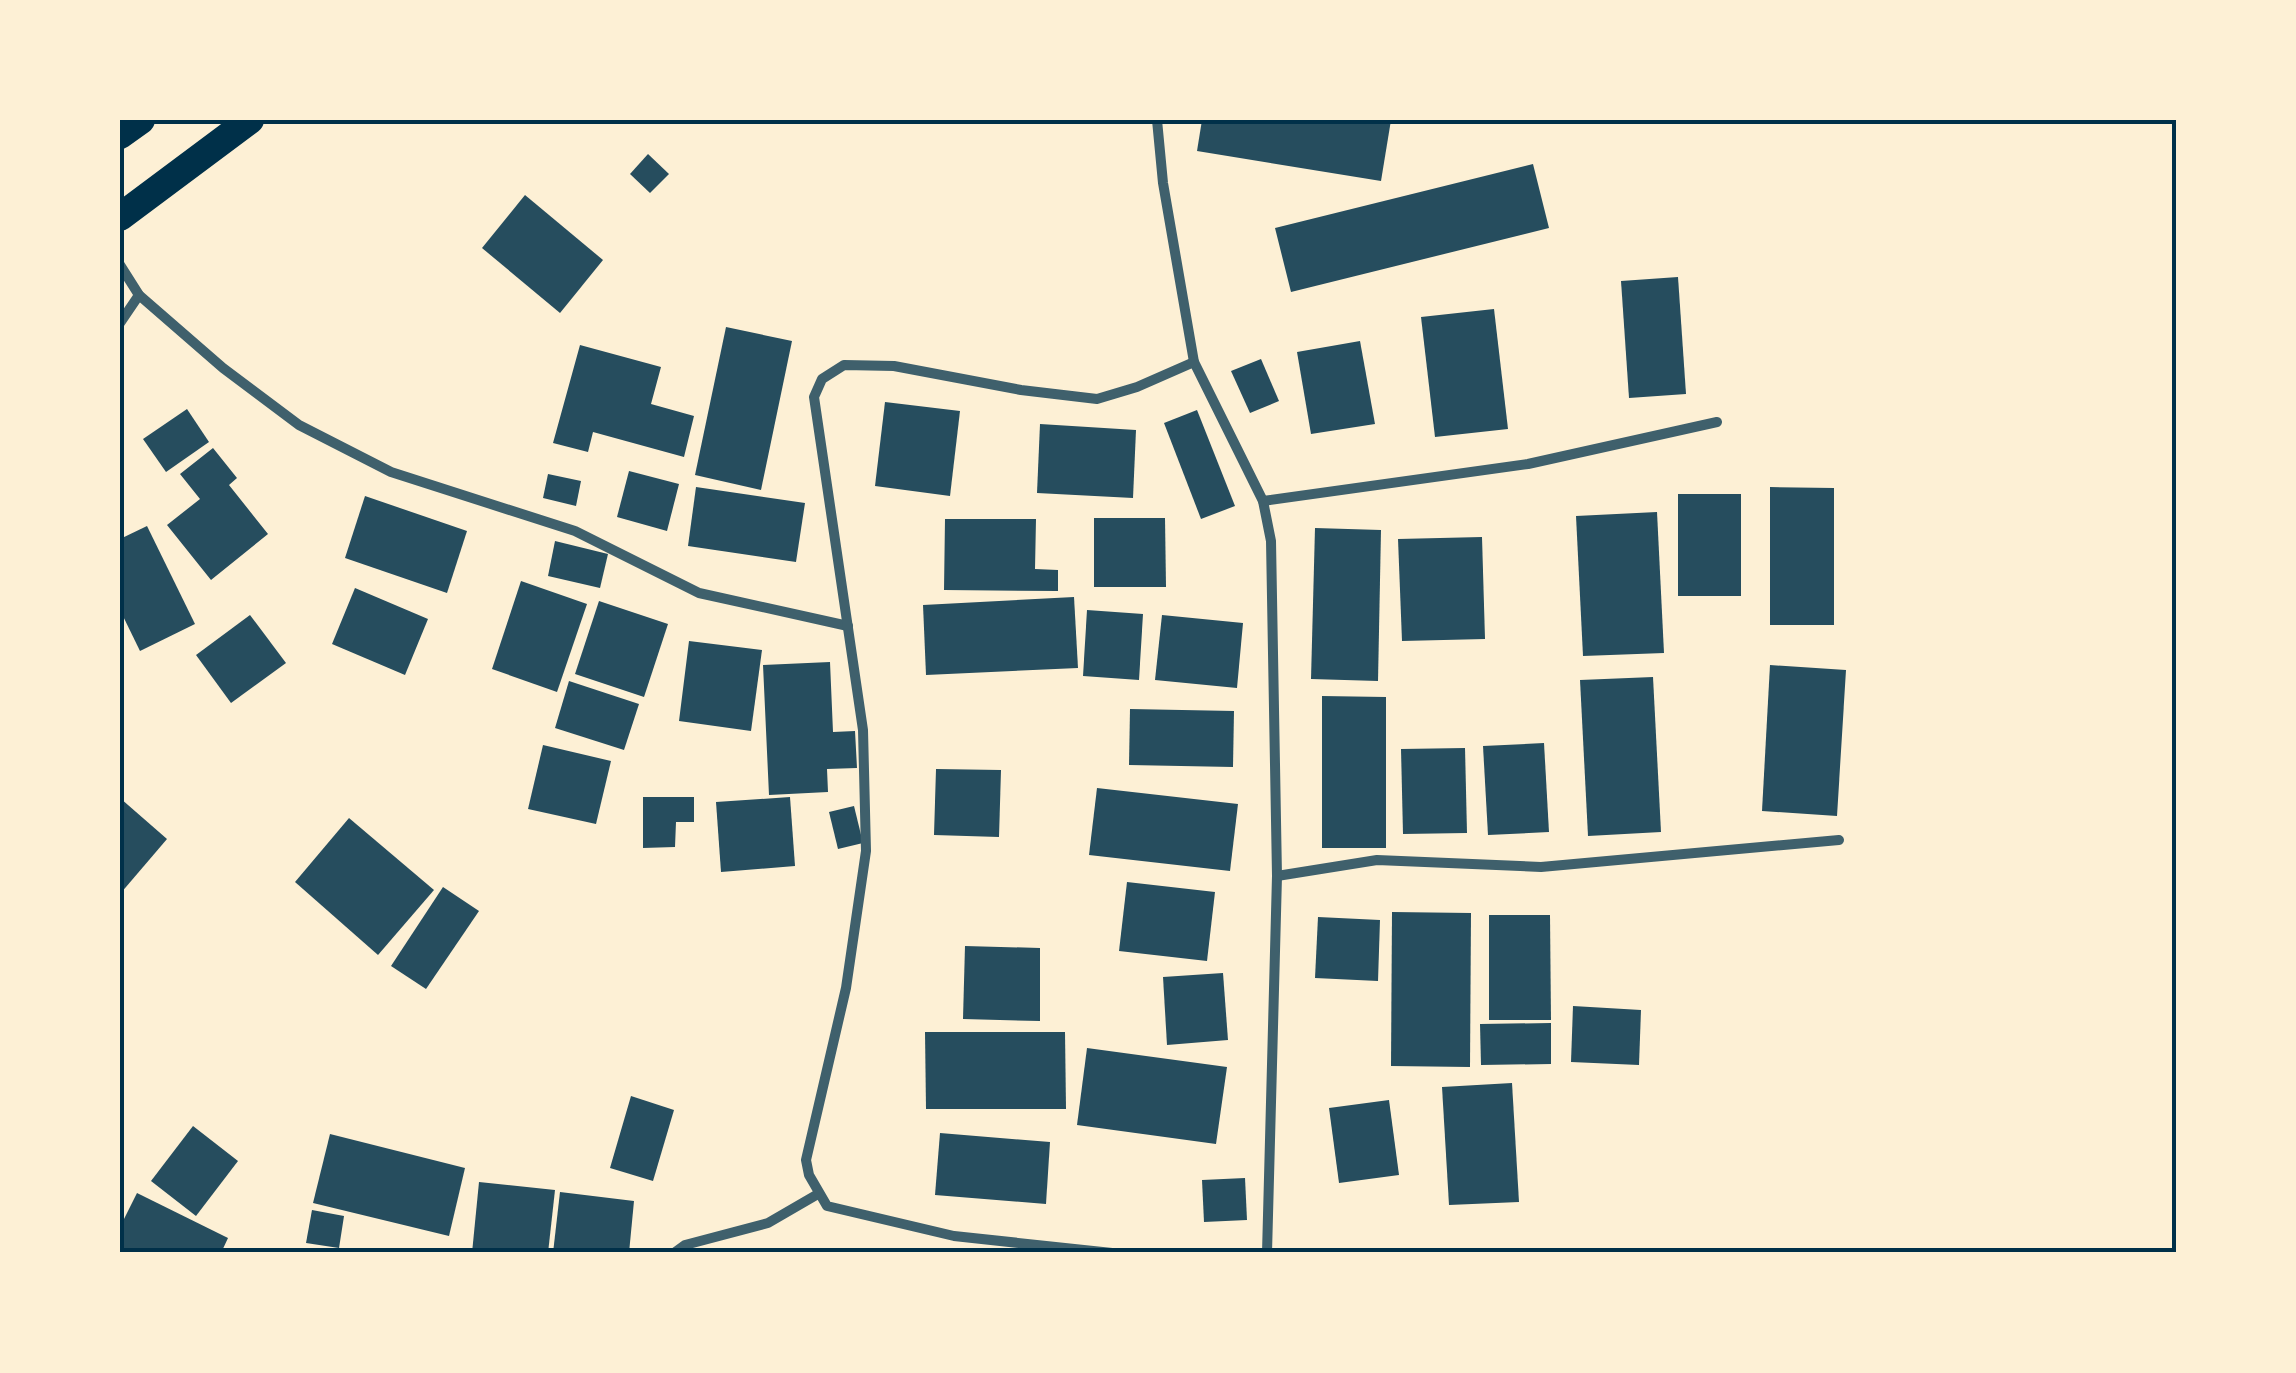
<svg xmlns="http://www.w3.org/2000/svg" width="2296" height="1373" viewBox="0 0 2296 1373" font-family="'Space Grotesk',sans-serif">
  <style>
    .building { fill: #264d5e }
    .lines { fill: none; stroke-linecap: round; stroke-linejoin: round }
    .minor { stroke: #3f606c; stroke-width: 10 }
    .trunk { stroke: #003049; stroke-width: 28 }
    .neatline { fill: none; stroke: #003049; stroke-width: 4 }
  </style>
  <rect width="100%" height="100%" fill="#fdf0d5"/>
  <g class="building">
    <polygon points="1202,120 1391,120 1381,181 1197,151"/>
    <polygon points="648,154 669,174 650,193 630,174"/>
    <polygon points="1533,164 1549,228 1291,292 1275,228"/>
    <polygon points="525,195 603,260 560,313 482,248"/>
    <polygon points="1678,277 1686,394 1629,398 1621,281"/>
    <polygon points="1494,309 1508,429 1435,437 1421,317"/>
    <polygon points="726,327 792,341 761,490 695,475"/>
    <polygon points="1360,341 1375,424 1311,434 1297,352"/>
    <polygon points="580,345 661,367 651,404 694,416 684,457 593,432 588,452 553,443"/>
    <polygon points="1261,359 1279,401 1250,413 1231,371"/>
    <polygon points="885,402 960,411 950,496 875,486"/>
    <polygon points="187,409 209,442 166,472 143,439"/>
    <polygon points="1197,410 1235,506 1201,519 1164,423"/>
    <polygon points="1040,424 1136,430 1133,498 1037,493"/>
    <polygon points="213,448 237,478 229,485 268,534 211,580 167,525 200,499 180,474"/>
    <polygon points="629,471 679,484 667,531 617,517"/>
    <polygon points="548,474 581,481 576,506 543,498"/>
    <polygon points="696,487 805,503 796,562 688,546"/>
    <polygon points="1770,487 1834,488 1834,625 1770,625"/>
    <rect x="1678" y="494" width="63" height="102"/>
    <polygon points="365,496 467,531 447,593 345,558"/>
    <polygon points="1657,512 1664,653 1583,656 1576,516"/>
    <polygon points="1094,518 1165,518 1166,587 1094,587"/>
    <polygon points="945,519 1036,519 1035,569 1058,570 1058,591 944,590"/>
    <polygon points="147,526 195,624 140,651 120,610 120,539"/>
    <polygon points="1315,528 1381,530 1378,681 1311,679"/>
    <polygon points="1482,537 1485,639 1402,641 1398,539"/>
    <polygon points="555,541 608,554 600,588 548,576"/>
    <polygon points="521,581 587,604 557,692 492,669"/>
    <polygon points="355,588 428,619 405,675 332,644"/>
    <polygon points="1074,597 1078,668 926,675 923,605"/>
    <polygon points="599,601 668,624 644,697 575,674"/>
    <polygon points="1087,610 1143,614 1139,680 1083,676"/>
    <polygon points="250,615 286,663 231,703 196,655"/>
    <polygon points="1162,615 1243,623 1237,688 1155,680"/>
    <polygon points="689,641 762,650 751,731 679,721"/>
    <polygon points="830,662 833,732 855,731 857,768 827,769 828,792 769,795 763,665"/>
    <polygon points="1770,665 1846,670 1837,816 1762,811"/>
    <polygon points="1653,677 1661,832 1588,836 1580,680"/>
    <polygon points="569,681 639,704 624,750 555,728"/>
    <polygon points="1322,696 1386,697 1386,848 1322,848"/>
    <polygon points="1130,709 1234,711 1233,767 1129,765"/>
    <polygon points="1544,743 1549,832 1488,835 1483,746"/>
    <polygon points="543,745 611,761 596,824 528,809"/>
    <polygon points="1465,748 1467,833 1403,834 1401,749"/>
    <polygon points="936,769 1001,770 999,837 934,835"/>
    <polygon points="1097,788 1238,804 1230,871 1089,855"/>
    <polygon points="643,797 694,797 694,822 676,822 675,847 643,848"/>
    <polygon points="790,797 795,866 721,872 716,802"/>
    <polygon points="120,798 167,839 120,894"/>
    <polygon points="854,806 863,843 838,849 829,812"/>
    <polygon points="349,818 434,890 378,955 295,882"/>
    <polygon points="1127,882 1215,892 1207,961 1119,951"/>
    <polygon points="443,887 479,911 426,989 391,966"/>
    <polygon points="1392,912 1471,913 1470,1067 1391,1066"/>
    <polygon points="1489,915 1550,915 1551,1020 1489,1020"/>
    <polygon points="1318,917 1380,920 1378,981 1315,978"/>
    <polygon points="965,946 1040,948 1040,1021 963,1019"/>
    <polygon points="1223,973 1228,1040 1167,1045 1163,977"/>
    <polygon points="1573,1006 1641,1010 1639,1065 1571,1062"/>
    <polygon points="1551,1023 1551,1064 1481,1065 1480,1024"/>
    <polygon points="925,1032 1065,1032 1066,1109 926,1109"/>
    <polygon points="1087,1048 1227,1067 1216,1144 1077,1125"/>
    <polygon points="1512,1083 1519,1202 1449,1205 1442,1087"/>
    <polygon points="631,1096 674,1110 653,1181 610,1168"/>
    <polygon points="1389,1100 1399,1175 1339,1183 1329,1108"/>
    <polygon points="193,1126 238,1161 196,1216 151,1181"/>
    <polygon points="940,1133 1050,1142 1046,1204 935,1195"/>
    <polygon points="330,1134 465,1168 449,1236 313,1203"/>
    <polygon points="1245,1178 1247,1220 1204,1222 1202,1180"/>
    <polygon points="479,1182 555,1190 548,1253 472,1253"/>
    <polygon points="560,1192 634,1201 629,1253 553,1253"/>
    <polygon points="137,1193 228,1238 221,1253 134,1253 120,1246 120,1227"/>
    <polygon points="312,1210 344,1216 339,1248 306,1243"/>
  </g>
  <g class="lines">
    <g class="minor">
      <polyline points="1157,120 1163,183 1194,362 1263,501 1271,541 1277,876 1267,1253"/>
      <polyline points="120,265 139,295 223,368 299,425 391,472 575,531 699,593 848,626"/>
      <polyline points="120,323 139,295"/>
      <polyline points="1263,501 1528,464 1717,422"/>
      <polyline points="1277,876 1377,860 1541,867 1839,840"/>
      <polyline points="674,1253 685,1245 768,1223 818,1194"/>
      <polyline points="1112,1253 954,1236 827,1206 809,1175 806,1160 846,988 866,851 863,730 814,397 822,379 844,365 894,366 1021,390 1097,399 1137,387 1194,362"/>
    </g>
    <g class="trunk">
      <polyline points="120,135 141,120"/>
      <polyline points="120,217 250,120"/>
    </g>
  </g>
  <rect width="2296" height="1373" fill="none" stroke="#fdf0d5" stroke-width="245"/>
  <rect x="122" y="122" width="2052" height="1128" class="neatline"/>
</svg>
